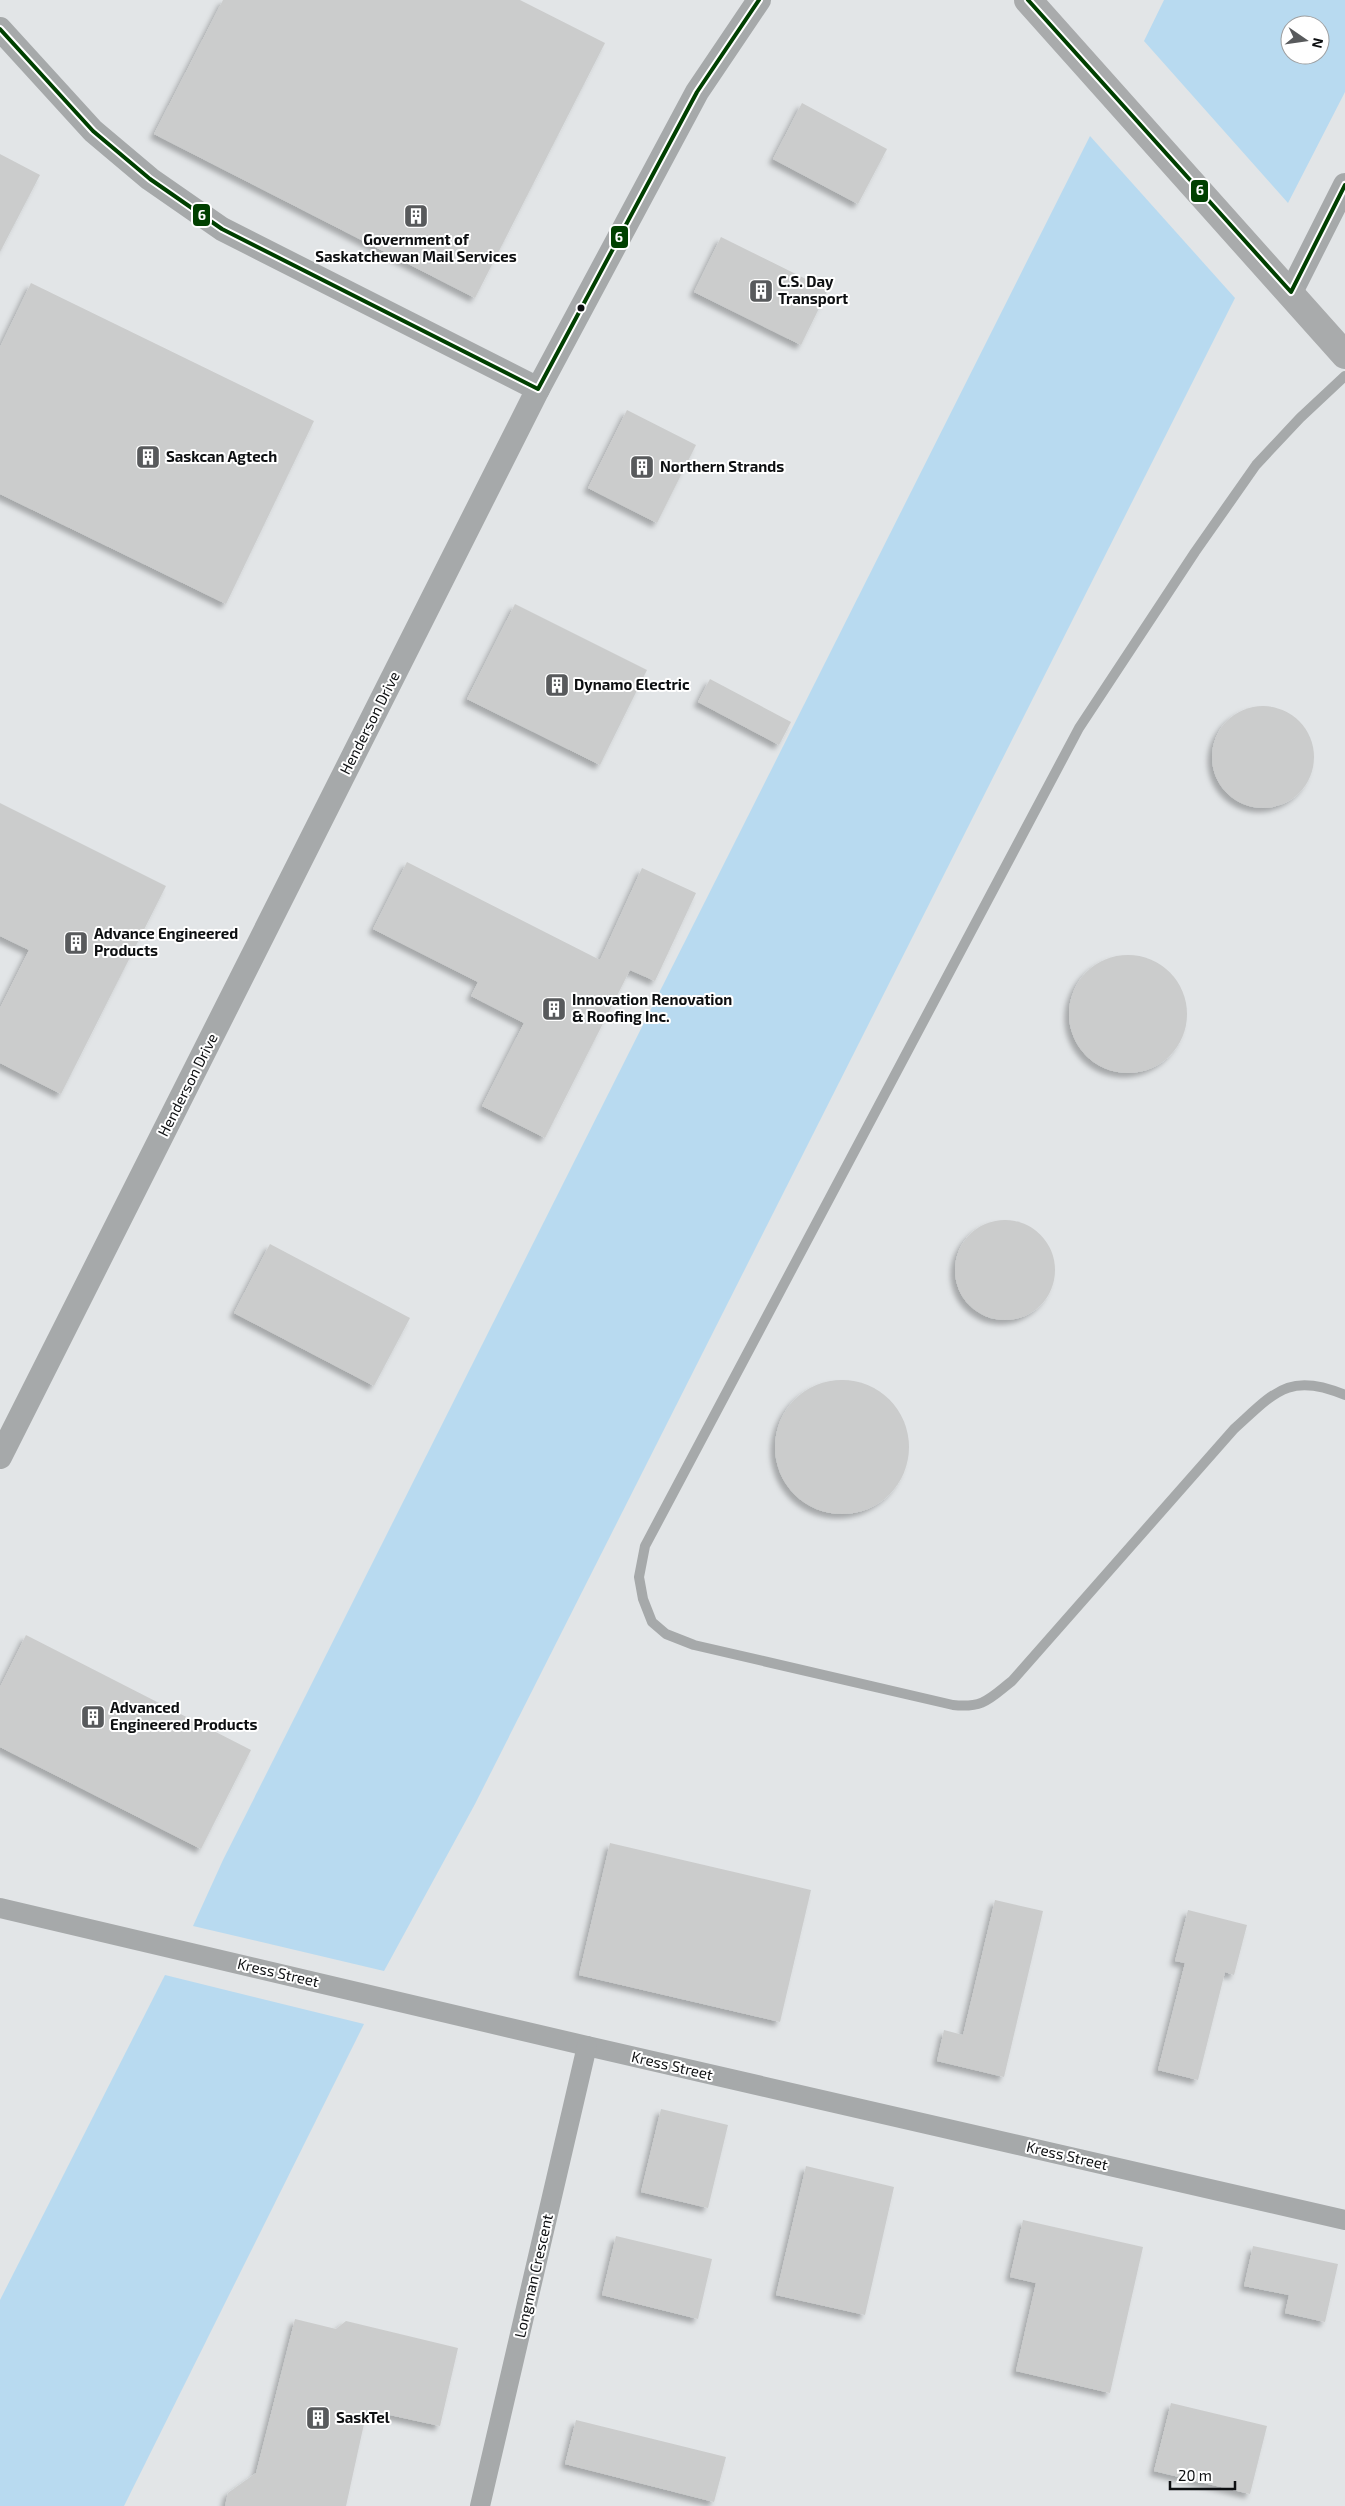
<svg xmlns="http://www.w3.org/2000/svg" width="1345" height="2506" viewBox="0 0 1345 2506" font-family="'Exo 2',sans-serif">
  <style>
    .green { fill: #b8daf0; fill-rule: evenodd }
    .building { fill: #cbcccc; filter: url(#shadow) }
    .lines { fill: none; stroke-linecap: round; stroke-linejoin: round }
    .service { stroke: #a6a9aa; stroke-width: 10 }
    .minor { stroke: #a6a9aa; stroke-width: 20 }
    .tertiary { stroke: #a6a9aa; stroke-width: 24 }
    .primary { stroke: #a9abac; stroke-width: 28 }
    .bus-1-casing { stroke: #fff; stroke-width: 8 }
    .bus-1 { stroke: #004000; stroke-width: 4 }
    .bus-dot { fill: #0d0f11; stroke: #fff; stroke-width: 2 }
    .labels { text-anchor: middle; stroke-width: 4; stroke-linejoin: round; paint-order: stroke }
    .poi-label { font-size: 15px; font-weight: bold; fill: #0d0f11; stroke: #fff; text-anchor: start }
    .street-label { font-size: 15px; fill: #0d0f11; stroke: #fff }
    .line-badge { stroke: #fff; stroke-width: 2 }
    .badge-label { font-size: 14px; text-anchor: middle; font-weight: bold; fill: #fff }
  </style>
  <defs>
    <filter id="shadow"><feDropShadow dx="-4.5" dy="4.5" stdDeviation="2.5" flood-color="#0004"/></filter>
  </defs>
  <rect width="100%" height="100%" fill="#e2e5e7"/>
  <g class="green">
    <path d="M1164,0H1345V92L1288,203L1144,41ZM1290,25H1320V55H1290Z"/>
    <polygon points="1090,136 1235,298 475,1804 384,1971 193,1926 223,1860"/>
    <polygon points="165,1975 364,2024 124,2506 0,2506 0,2300"/>
  </g>
  <g class="building">
    <polygon points="223,0 520,0 605,43 475,298 154,134"/>
    <polygon points="802,103 887,149 858,204 773,159"/>
    <polygon points="0,154 40,175 0,252"/>
    <polygon points="721,237 828,290 801,345 694,292"/>
    <polygon points="31,283 314,421 226,604 0,494 0,347"/>
    <polygon points="627,410 696,445 657,523 588,488"/>
    <polygon points="515,604 647,670 600,765 467,699"/>
    <polygon points="710,679 791,722 779,745 698,702"/>
    <circle cx="1263" cy="757" r="51"/>
    <polygon points="0,803 166,886 61,1094 0,1063 0,1008 29,950 0,936"/>
    <polygon points="407,862 600,960 642,868 696,893 655,981 630,970 545,1138 482,1106 524,1023 471,996 478,982 373,929"/>
    <circle cx="1128" cy="1014" r="59"/>
    <circle cx="1005" cy="1270" r="50"/>
    <polygon points="270,1244 410,1318 374,1386 234,1313"/>
    <circle cx="842" cy="1447" r="67"/>
    <polygon points="26,1635 251,1750 201,1849 0,1747 0,1687"/>
    <polygon points="610,1843 811,1890 780,2022 579,1975"/>
    <polygon points="995,1900 1043,1911 1004,2077 937,2061 944,2030 963,2035"/>
    <polygon points="1188,1910 1247,1925 1234,1975 1225,1972 1198,2080 1158,2070 1185,1963 1175,1961"/>
    <polygon points="661,2109 728,2125 708,2208 641,2192"/>
    <polygon points="806,2166 894,2187 865,2315 776,2295"/>
    <polygon points="1023,2220 1143,2247 1110,2393 1016,2371 1036,2283 1010,2277"/>
    <polygon points="616,2236 712,2259 698,2319 602,2295"/>
    <polygon points="1253,2246 1338,2264 1325,2322 1285,2313 1289,2295 1244,2286"/>
    <polygon points="295,2319 336,2329 346,2321 458,2348 440,2426 367,2410 346,2506 225,2506 228,2493 256,2473"/>
    <polygon points="1171,2403 1267,2426 1250,2494 1154,2471"/>
    <polygon points="576,2420 726,2457 714,2502 565,2464"/>
  </g>
  <g class="lines">
    <path class="service" d="M1345,376L1300,418L1256,465L1195,552L1079,728L645,1546L639,1577L643,1599L652,1622L666,1634L694,1645L953,1705C984,1708 989,1699 1012,1681L1234,1429C1274,1393 1289,1371 1345,1395"/>
    <g class="minor">
      <polyline points="0,1908 587,2046 1345,2220"/>
      <polyline points="480,2506 587,2046"/>
    </g>
    <g class="tertiary">
      <polyline points="0,29 93,131 150,179 222,229 538,389"/>
      <polyline points="1291,292 1345,185"/>
      <polyline points="0,1457 538,389 697,92 759,0"/>
    </g>
    <polyline class="primary" points="1028,0 1345,355"/>
    <defs>
      <g id="bus-1">
        <polyline points="1028,0 1291,292 1345,185"/>
        <polyline points="0,29 93,131 150,179 222,229 538,389 697,92 759,0"/>
      </g>
    </defs>
    <use href="#bus-1" class="bus-1-casing"/>
    <use href="#bus-1" class="bus-1"/>
  </g>
  <defs>
    <symbol id="building-square" viewBox="-11 -11 22 22"><rect x="-9" y="-9" width="18" height="18" rx="4" fill="#585a5c" stroke="#fff"/><path d="M-4-6H4V6H1V3H-1V6H-4ZM-2.5-4.3h1.7v1.8h-1.7ZM.8-4.3h1.7v1.8H.8ZM-2.5-1h1.7V.8h-1.7ZM.8-1h1.7V.8H.8Z" fill="#fff"/></symbol>
  </defs>
  <g fill-rule="evenodd">
    <use href="#building-square" x="402" y="202" width="28" height="28"/>
    <use href="#building-square" x="747" y="277" width="28" height="28"/>
    <use href="#building-square" x="134" y="443" width="28" height="28"/>
    <use href="#building-square" x="628" y="453" width="28" height="28"/>
    <use href="#building-square" x="543" y="671" width="28" height="28"/>
    <use href="#building-square" x="62" y="929" width="28" height="28"/>
    <use href="#building-square" x="540" y="995" width="28" height="28"/>
    <use href="#building-square" x="79" y="1703" width="28" height="28"/>
    <use href="#building-square" x="304" y="2404" width="28" height="28"/>
  </g>
  <circle class="bus-dot" cx="581" cy="308" r="4.5"/>
  <g class="labels">
    <g class="poi-label">
      <text x="416" y="245" text-anchor="middle">Government of<tspan x="416" dy="17">Saskatchewan Mail Services</tspan></text>
      <text x="778" y="287">C.S. Day<tspan x="778" dy="17">Transport</tspan></text>
      <text x="166" y="462">Saskcan Agtech</text>
      <text x="660" y="472">Northern Strands</text>
      <text x="574" y="690">Dynamo Electric</text>
      <text x="94" y="939">Advance Engineered<tspan x="94" dy="17">Products</tspan></text>
      <text x="572" y="1005">Innovation Renovation<tspan x="572" dy="17">&amp; Roofing Inc.</tspan></text>
      <text x="110" y="1713">Advanced<tspan x="110" dy="17">Engineered Products</tspan></text>
      <text x="336" y="2423">SaskTel</text>
    </g>
    <g class="street-label">
      <text transform="translate(370 723) rotate(-63)" y="5">Henderson Drive</text>
      <text transform="translate(188 1085) rotate(-63)" y="5">Henderson Drive</text>
      <text transform="translate(278 1973) rotate(13)" y="5">Kress Street</text>
      <text transform="translate(672 2066) rotate(13)" y="5">Kress Street</text>
      <text transform="translate(1067 2156) rotate(13)" y="5">Kress Street</text>
      <text transform="translate(534 2276) rotate(-77)" y="5">Longman Crescent</text>
    </g>
  </g>
  <g class="line-badge">
    <rect x="1190" y="179" width="19" height="24" rx="5" fill="#004000"/>
    <rect x="192" y="203" width="19" height="24" rx="5" fill="#004000"/>
    <rect x="610" y="225" width="19" height="24" rx="5" fill="#004000"/>
  </g>
  <g class="badge-label">
    <text x="1200" y="195">6</text>
    <text x="202" y="220">6</text>
    <text x="619" y="242">6</text>
  </g>
  <g transform="translate(1305 40) rotate(103)"><circle r="24" fill="#ffffff" stroke="#9e9fa0"/>
  <path d="M0-4L9 19L0 12L-9 19Z" fill="#585a5c"/>
  <text y="-8" font-size="14" font-weight="bold" text-anchor="middle" fill="#0d0f11">N</text>
  </g>
  <path d="M1170 2481v8h65v-8" fill="none" stroke="#0d0f11" stroke-width="2.5"/>
  <text x="1178" y="2481" font-size="15" fill="#0d0f11" stroke="#ffffff" stroke-width="4" paint-order="stroke">20 m</text>
</svg>
